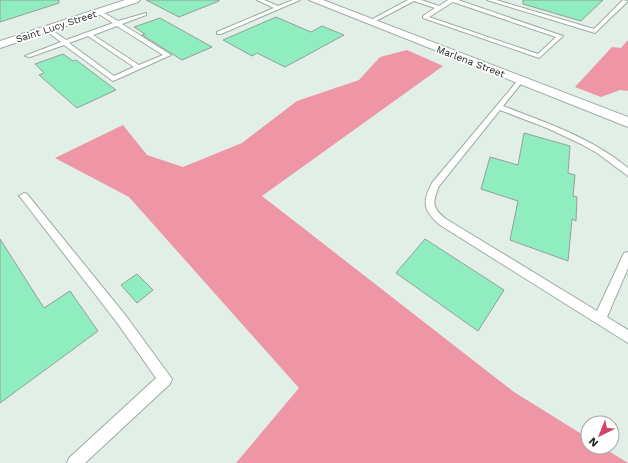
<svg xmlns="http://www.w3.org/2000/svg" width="628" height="463" viewBox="0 0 628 463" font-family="'Work Sans',sans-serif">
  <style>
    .forest { fill: #ee95a6 }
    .building { fill: #90edc0; stroke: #92a098 }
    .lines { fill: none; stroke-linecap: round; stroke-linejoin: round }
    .lane-casing { stroke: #9daba3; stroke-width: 2 }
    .street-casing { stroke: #9daba3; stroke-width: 2 }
    .lane { fill: #fff; fill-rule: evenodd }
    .street { fill: #fff; fill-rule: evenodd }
    .labels { text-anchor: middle; stroke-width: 3.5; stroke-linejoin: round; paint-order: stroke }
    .far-street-label { font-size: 10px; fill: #212623; stroke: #fff }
  </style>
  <rect width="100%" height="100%" fill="#e1efe7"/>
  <g class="forest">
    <polygon points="628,40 628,91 620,90 601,97 575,87 612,47 621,48"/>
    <polygon points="407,50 443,66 262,196 514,392 588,438 588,447 602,447 628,463 236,463 299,388 129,197 55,158 123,125 147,155 183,167 242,143 297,101 359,80 380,57"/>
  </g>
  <g class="building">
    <polygon points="0,0 59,0 59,3 0,22"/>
    <polygon points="146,0 219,0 219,1 179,17"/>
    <polygon points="523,0 603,0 581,21 523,4"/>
    <polygon points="276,17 311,32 322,26 344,35 285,67 257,53 252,56 223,40"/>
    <polygon points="160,18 212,47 182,60 142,35 145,34 134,27"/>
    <polygon points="63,54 73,61 76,60 116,90 77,108 39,75 44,73 35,64"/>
    <polygon points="524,133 570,146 568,173 575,175 573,196 577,197 576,221 572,219 568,261 510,240 518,201 481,189 490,157 518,165"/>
    <polygon points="0,239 44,308 70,291 98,331 0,403"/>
    <polygon points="425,239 504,290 478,331 396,273"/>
    <polygon points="137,274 153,290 137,303 121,285"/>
  </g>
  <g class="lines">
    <defs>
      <g id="lane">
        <polygon points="257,0 264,0 278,6 293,0 300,0 221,34 217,34 217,32 274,8"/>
        <path d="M408,0H421L439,6L448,0H458L563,36L539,58L423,18V16L435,8L414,1L372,23L367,22ZM453,2L556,37L538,54L429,17Z"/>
        <polygon points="487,0 496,0 594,29 623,0 628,1 595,33"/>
        <path d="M99,10L118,21L146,13V15L122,24L171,55L113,81L64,45L30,57L25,56L61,42L45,30V28H49L66,40L113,23L97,13L96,12ZM117,26L163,55L139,65L93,35ZM88,36L134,67L114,76L69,43Z"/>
        <path d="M519,79L524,80L503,106C547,123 592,138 628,168V176L597,153L581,144L547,128L500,110L439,186C432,203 432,208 446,219L597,311L624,253L628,252V268L607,317L628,330V343L440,225C423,211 422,202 432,183Z"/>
        <polygon points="24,193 27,194 126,316 172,379 170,384 85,463 67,463 69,458 156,378 118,324 21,198 19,196"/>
      </g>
      <g id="street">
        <polygon points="125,0 140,0 138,2 0,48 0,41"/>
        <polygon points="309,0 323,0 628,117 628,127"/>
      </g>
    </defs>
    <use href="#lane" class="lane-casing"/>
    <use href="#street" class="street-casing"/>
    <use href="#lane" class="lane"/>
    <use href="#street" class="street"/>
  </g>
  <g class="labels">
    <g class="far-street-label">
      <text transform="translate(56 26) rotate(-18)" y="4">Saint Lucy Street</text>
      <text transform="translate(471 61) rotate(21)" y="4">Marlena Street</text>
    </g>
  </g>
  <g transform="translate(600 435) rotate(223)"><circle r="19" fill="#ffffff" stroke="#a6a8a7"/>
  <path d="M0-3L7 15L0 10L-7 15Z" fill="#d2436b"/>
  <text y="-6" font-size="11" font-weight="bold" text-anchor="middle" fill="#212623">N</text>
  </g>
</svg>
